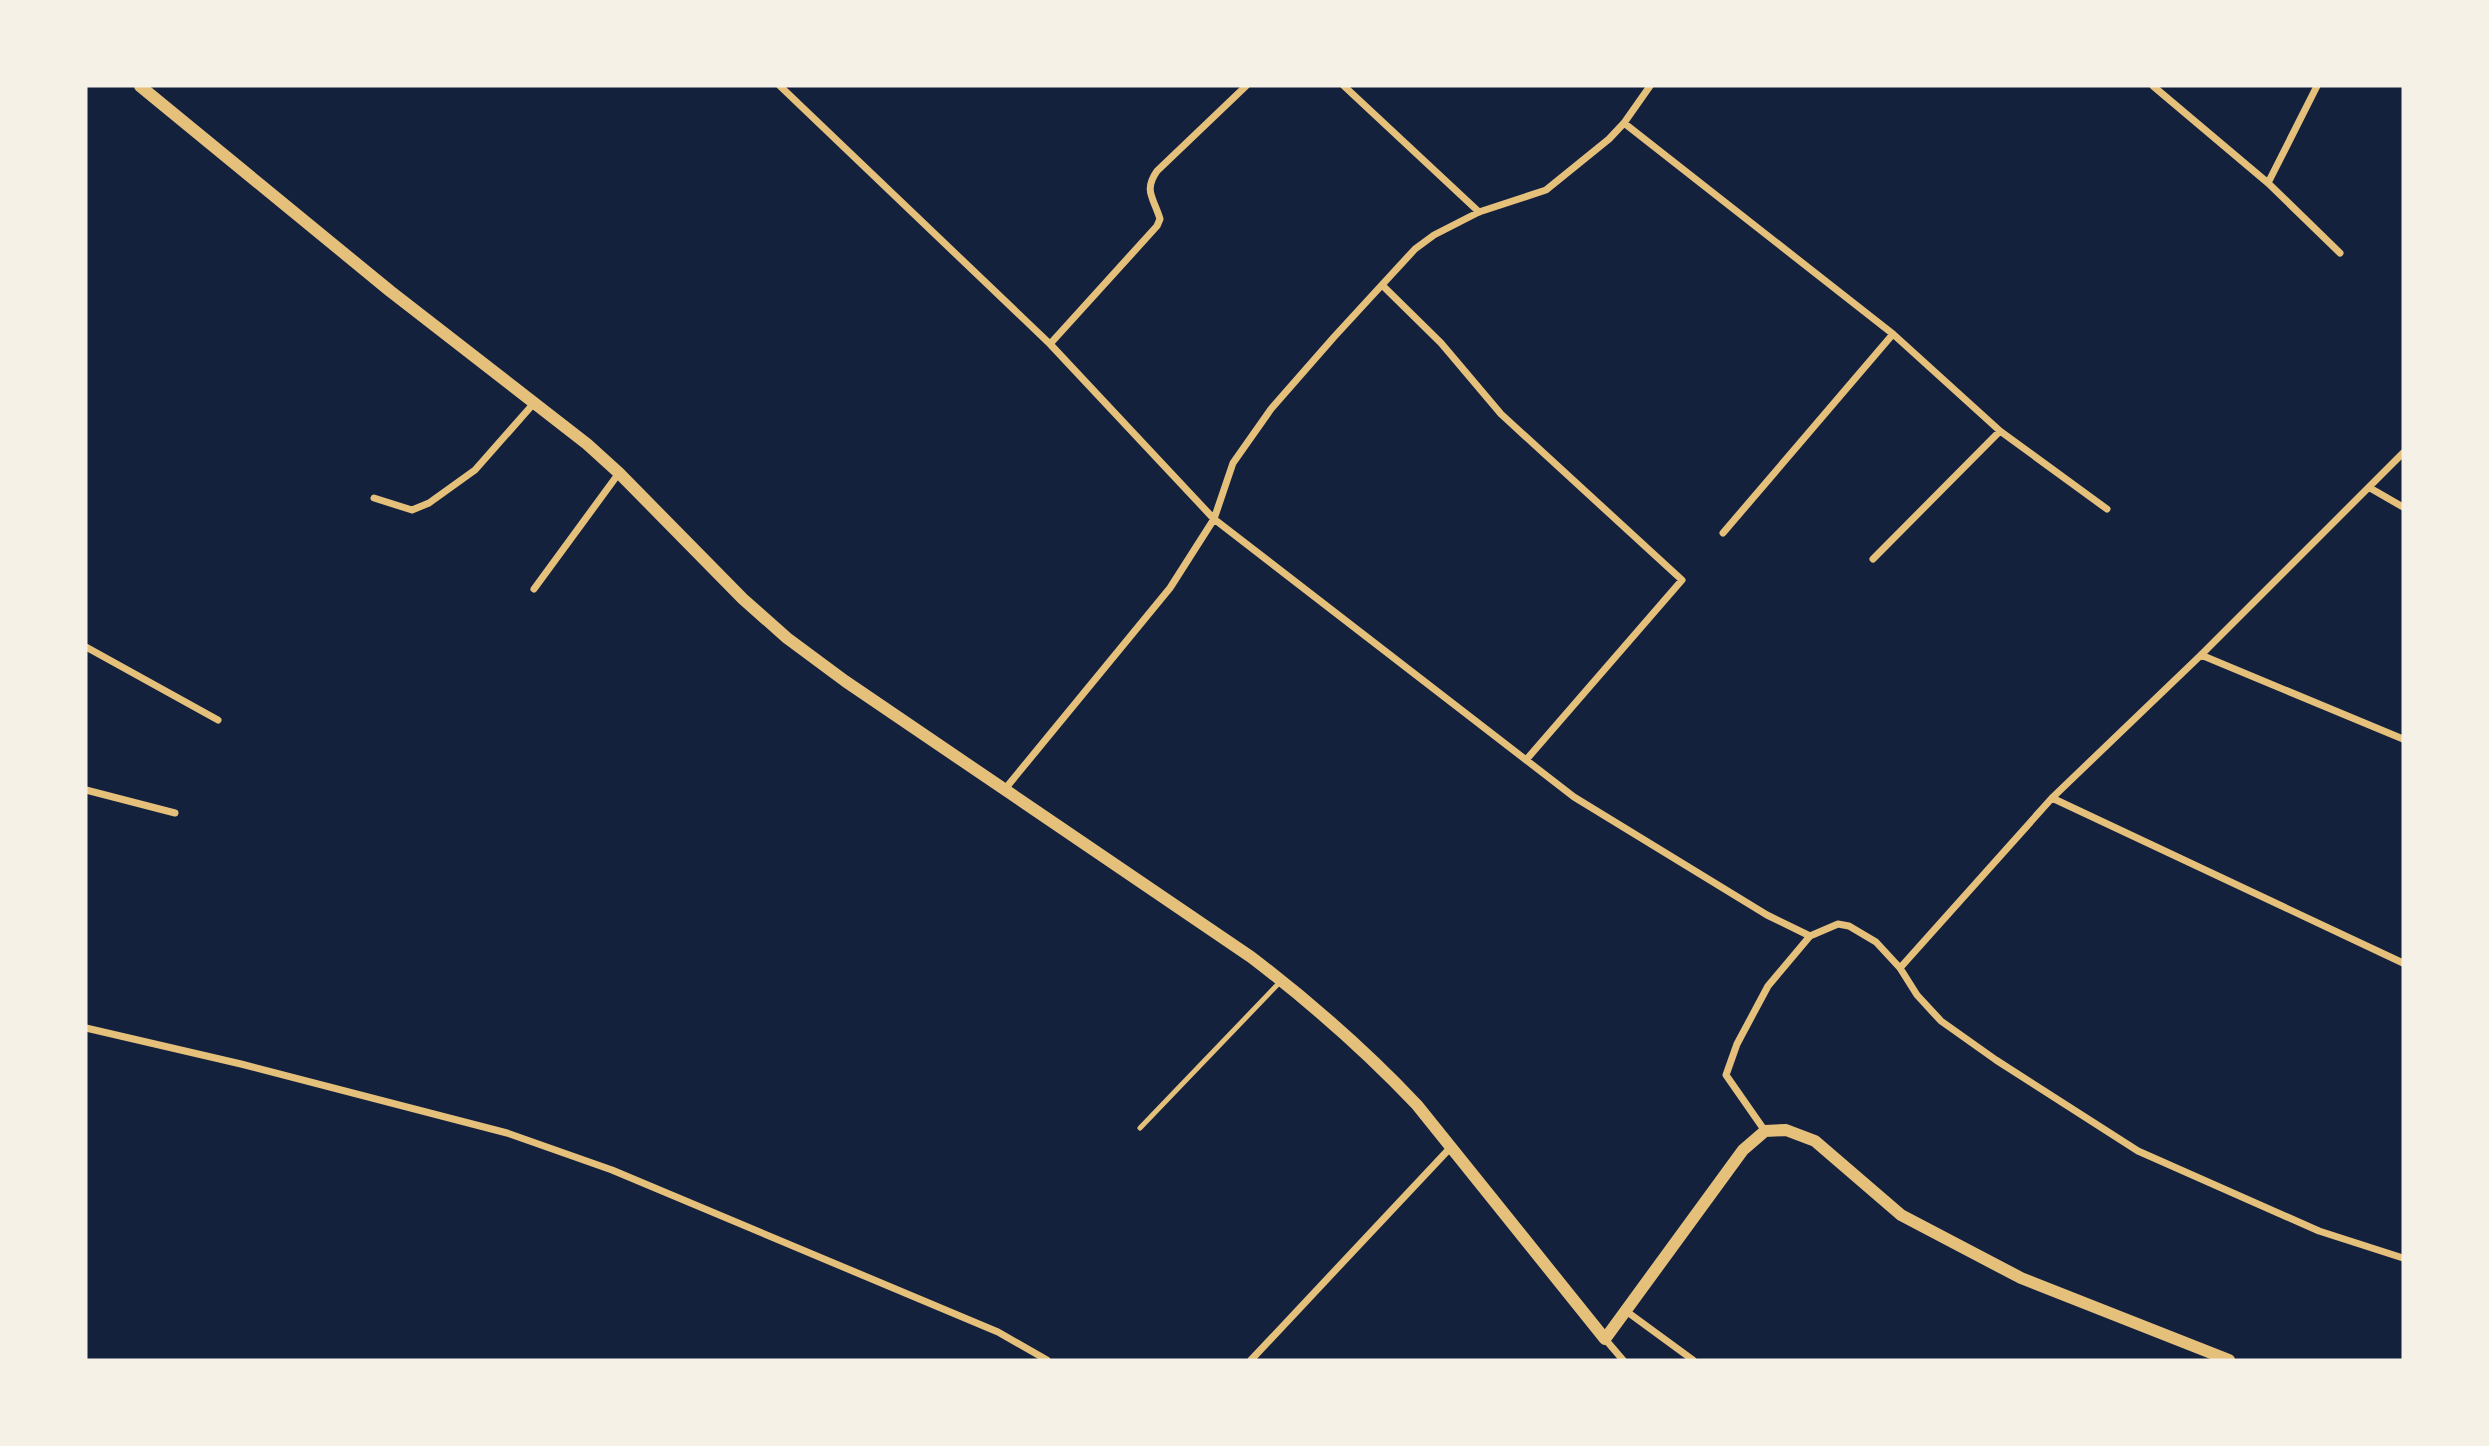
<svg xmlns="http://www.w3.org/2000/svg" width="2489" height="1446" viewBox="0 0 2489 1446" font-family="'Golos Text',sans-serif">
<style>
.lines{fill:none;stroke-linecap:round;stroke-linejoin:round}
.service{stroke:#e5c07b;stroke-width:5}
.minor{stroke:#e5c07b;stroke-width:7}
.tertiary{stroke:#e5c07b;stroke-width:12}
</style>
<rect width="100%" height="100%" fill="#14213d"/>
<g class="lines">
<path class="service" d="M1140 1128 1281 981"/>
<path class="minor" d="M780 86 1050 344 1214 519 1574 797 1767 915 1810 936
M1344 86 1479 212
M2153 86 2268 183 2340 253
M1624 123 1893 334 2000 431 2107 509
M2268 183 2317 86
M1382 285 1441 343 1501 414 1682 580 1526 760
M1050 344 1157 226 1160 219C1154 198 1143 191 1157 171L1246 86
M2370 488 2403 507
M374 498 412 510 429 503 475 470 535 402
M1723 533 1893 334
M1873 559 2000 431
M534 589 619 473
M86 647 218 720
M2201 655 2403 739
M1005 789 1170 588 1214 519 1233 463 1271 409 1334 337 1415 249 1434 235 1479 212 1546 190 1609 139 1624 123 1650 86
M86 790 175 813
M2052 798 2403 963
M1900 968 2052 798 2201 655 2403 453
M86 1028 241 1064 507 1133 612 1170 998 1332 1047 1360
M1765 1131 1726 1075 1737 1044 1768 986 1810 936 1838 924 1849 926 1876 942 1900 968 1917 995 1941 1021 1996 1060 2138 1151 2319 1231 2403 1258
M1626 1311 1693 1360
M1605 1339 1623 1360
M1251 1360 1452 1146"/>
<path class="tertiary" d="M140 86 390 291 587 444 619 473 743 599 787 638 845 681 1251 957C1310 1002 1366 1051 1417 1105L1605 1339 1743 1150 1765 1131 1786 1130 1815 1141 1901 1215 2021 1278 2229 1360"/>
</g>
<rect width="2489" height="1446" fill="none" stroke="#f6f1e7" stroke-width="175"/>
</svg>
